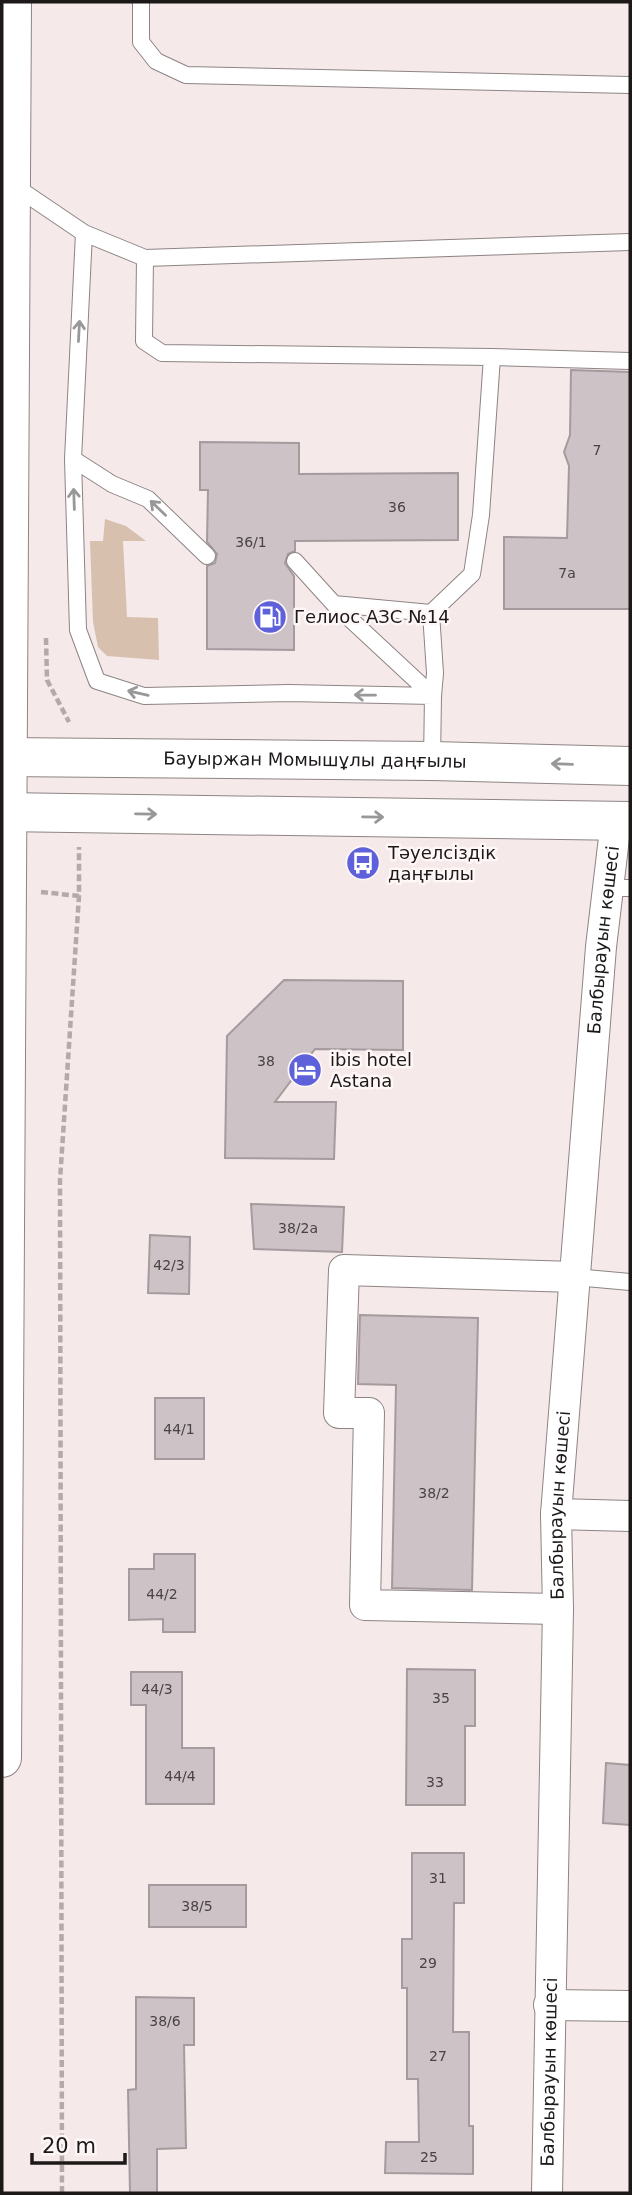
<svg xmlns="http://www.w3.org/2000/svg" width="632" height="2195" viewBox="0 0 632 2195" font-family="'DejaVu Sans',sans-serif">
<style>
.green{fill:#d8c0af}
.building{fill:#cdc2c6;stroke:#a59b9e;stroke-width:2}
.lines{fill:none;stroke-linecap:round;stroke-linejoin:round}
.lane-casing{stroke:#8e8484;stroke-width:18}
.street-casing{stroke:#8e8484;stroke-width:32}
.secondary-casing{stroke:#8e8484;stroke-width:40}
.path{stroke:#b4aaaa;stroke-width:4.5;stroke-dasharray:7 3.5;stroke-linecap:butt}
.lane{stroke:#fff;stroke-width:16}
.street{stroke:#fff;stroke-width:30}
.secondary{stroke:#fff;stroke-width:38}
.oneway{stroke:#999898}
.labels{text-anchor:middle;stroke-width:5;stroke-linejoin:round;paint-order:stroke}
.number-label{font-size:14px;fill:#494344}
.poi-label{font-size:18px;fill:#1d1919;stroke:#fff7f7;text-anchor:start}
.street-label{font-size:18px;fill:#1d1919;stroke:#fff7f7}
</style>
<rect width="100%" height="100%" fill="#f5e9e9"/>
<path class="green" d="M105 519 126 526 146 541H123L127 617 158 618 159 660 107 656 98 647 93 622 90 541H103Z"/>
<path class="building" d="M571 370 630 372V609H504V537L567 538 569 466 564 452 570 435Z
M200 442 299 443V474L458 473V540L295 541V551L288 554 285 563 294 576V650L207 649V566L215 563 217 554 207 542 208 490H200Z
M284 980 403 981V1050L315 1049 275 1102H336L334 1159 225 1158 227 1036Z
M251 1204 344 1207 342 1252 254 1249Z
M150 1235 190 1237 189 1294 148 1293Z
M360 1315 478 1318 472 1590 392 1588 396 1385 358 1384Z
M155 1398H204V1459H155Z
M154 1554H195V1632H163V1619L129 1620V1569H154Z
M407 1669 475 1670V1726H465V1805H406Z
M131 1672H182V1748H214V1804H146V1705H131Z
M606 1763 630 1765V1825L603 1823Z
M412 1853H464V1903H454L453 2032H469V2126H473V2174L385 2173 386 2142H419L418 2079H407V1988H402V1939H412Z
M149 1885H246V1927H149Z
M136 1997 194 1998V2045H184L186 2148 157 2149V2193H130L128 2090 136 2089Z"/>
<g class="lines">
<g class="lane-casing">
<path id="lane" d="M141 2V42L156 61 186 75 630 85
M13 185 84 233 73 459 112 484 148 499 207 556
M84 233 145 258 630 242
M145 258 144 341 162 353 492 357 481 515 472 574 431 613
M492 357 630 361
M73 459 78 630 97 681 144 696 289 693 433 696 435 673 431 613 334 604
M295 561 334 604 433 696 432 761
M608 888H630
M575 1277 630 1282"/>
</g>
<g class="street-casing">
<g id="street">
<path d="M556 1514 630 1516"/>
<path d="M558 1609 365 1605 369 1413H339L344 1270 575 1277"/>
<path d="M549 2005 630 2006"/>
<path id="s1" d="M547 2193 558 1609 556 1514 601 947 616 821"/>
</g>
</g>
<g class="secondary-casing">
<g id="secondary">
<path id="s2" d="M2 757 432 761 630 766"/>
<path d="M2 812 630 821"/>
<path d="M2 1758 12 2"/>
</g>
</g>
<path class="path" d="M46 638 47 680 69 722
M41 892 79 896
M62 2193 60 1180 79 896V847"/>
<use href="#lane" class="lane"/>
<use href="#street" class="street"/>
<use href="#secondary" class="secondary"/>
</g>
<defs><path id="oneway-shaft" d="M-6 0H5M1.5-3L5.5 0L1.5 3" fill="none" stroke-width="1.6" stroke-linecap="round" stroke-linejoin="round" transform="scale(1.75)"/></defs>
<g class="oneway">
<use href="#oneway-shaft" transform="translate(79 331) rotate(-87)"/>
<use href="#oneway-shaft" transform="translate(74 499) rotate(-92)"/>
<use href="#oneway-shaft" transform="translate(158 508) rotate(-136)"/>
<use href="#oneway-shaft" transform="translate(138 693) rotate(-167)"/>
<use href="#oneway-shaft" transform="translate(365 695) rotate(-179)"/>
<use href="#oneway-shaft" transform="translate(562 764) rotate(-178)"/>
<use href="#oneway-shaft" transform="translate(146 814) rotate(1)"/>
<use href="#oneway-shaft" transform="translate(373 817) rotate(1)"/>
</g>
<defs>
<g id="fuel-disc" transform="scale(1.75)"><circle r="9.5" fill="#5e61d9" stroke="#fff7f7"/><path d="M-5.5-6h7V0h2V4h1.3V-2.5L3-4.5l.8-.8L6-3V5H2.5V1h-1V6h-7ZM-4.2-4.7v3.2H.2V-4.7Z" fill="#fff"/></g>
<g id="bus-disc" transform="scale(1.75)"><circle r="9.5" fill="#5e61d9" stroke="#fff7f7"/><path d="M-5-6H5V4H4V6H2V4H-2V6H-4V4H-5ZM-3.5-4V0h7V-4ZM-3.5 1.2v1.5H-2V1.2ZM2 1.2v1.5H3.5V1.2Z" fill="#fff"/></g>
<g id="hotel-disc" transform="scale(1.75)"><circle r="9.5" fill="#5e61d9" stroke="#fff7f7"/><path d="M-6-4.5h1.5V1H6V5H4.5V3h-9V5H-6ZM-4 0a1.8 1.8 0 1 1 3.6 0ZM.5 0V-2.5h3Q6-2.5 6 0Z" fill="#fff"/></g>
</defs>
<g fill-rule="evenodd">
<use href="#fuel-disc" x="270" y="617"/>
<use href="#bus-disc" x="363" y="863"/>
<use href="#hotel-disc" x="305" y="1070"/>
</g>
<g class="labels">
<g class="number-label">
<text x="597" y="455">7</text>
<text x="397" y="512">36</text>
<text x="251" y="547">36/1</text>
<text x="567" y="578">7а</text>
<text x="266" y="1066">38</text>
<text x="298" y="1233">38/2а</text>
<text x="169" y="1270">42/3</text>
<text x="179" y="1434">44/1</text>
<text x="434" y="1498">38/2</text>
<text x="162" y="1599">44/2</text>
<text x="157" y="1694">44/3</text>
<text x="441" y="1703">35</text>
<text x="180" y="1781">44/4</text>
<text x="435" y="1787">33</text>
<text x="438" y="1883">31</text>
<text x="197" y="1911">38/5</text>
<text x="428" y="1968">29</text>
<text x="165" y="2026">38/6</text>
<text x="438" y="2061">27</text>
<text x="429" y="2162">25</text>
</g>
<g class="poi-label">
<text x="294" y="623">Гелиос АЗС №14</text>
<text x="388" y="859">Тәуелсіздік<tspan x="388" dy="21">даңғылы</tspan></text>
<text x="330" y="1066">ibis hotel<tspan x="330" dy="21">Astana</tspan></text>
</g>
<g class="street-label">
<text dy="6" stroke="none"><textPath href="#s2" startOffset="313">Бауыржан Момышұлы даңғылы</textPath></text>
<text dy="6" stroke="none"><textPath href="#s1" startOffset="1255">Балбырауын көшесі</textPath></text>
<text dy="6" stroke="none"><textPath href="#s1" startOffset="688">Балбырауын көшесі</textPath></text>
<text dy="6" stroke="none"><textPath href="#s1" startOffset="121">Балбырауын көшесі</textPath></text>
</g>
</g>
<rect width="632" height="2195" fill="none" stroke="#1d1919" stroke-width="7"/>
<path d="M32 2153v10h93v-10" fill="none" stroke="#1d1919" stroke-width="3.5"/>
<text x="42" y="2153" font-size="21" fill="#1d1919" stroke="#fff7f7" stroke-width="5" paint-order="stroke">20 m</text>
</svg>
